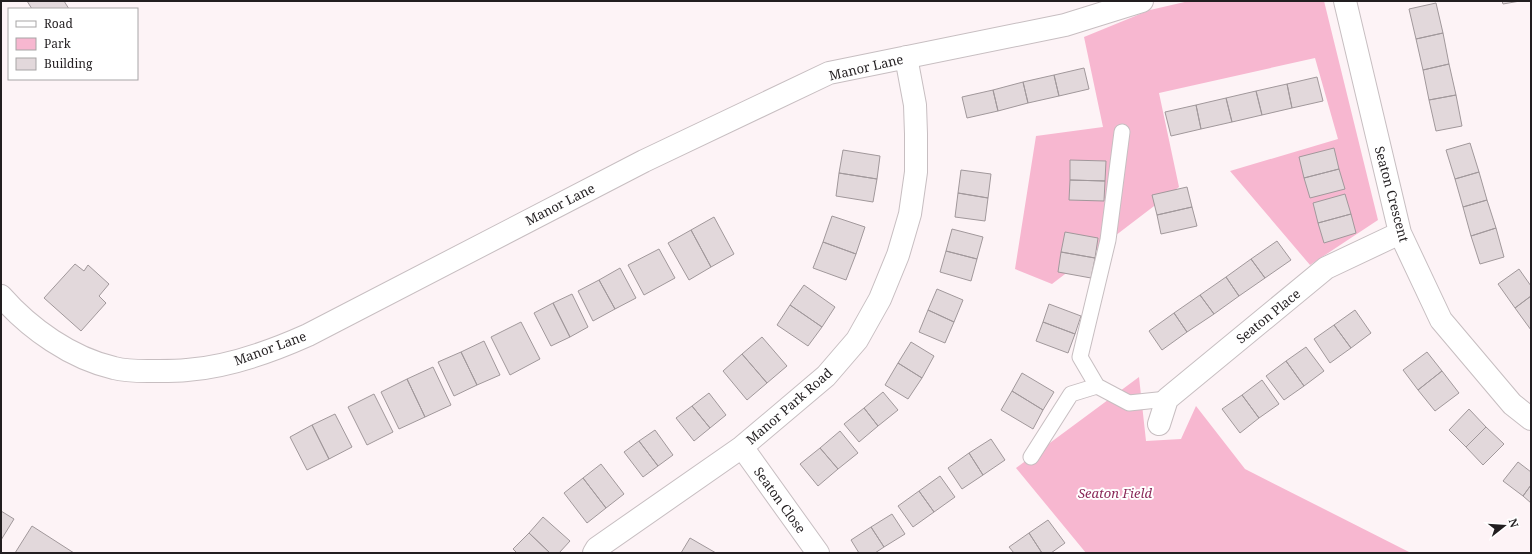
<svg xmlns="http://www.w3.org/2000/svg" width="1532" height="554" viewBox="0 0 1532 554" font-family="'Noto Serif',serif">
<style>
.green{fill:#f7b7d0}
.building{fill:#e2d8db;stroke:#a1989b}
.lines{fill:none;stroke-linecap:round;stroke-linejoin:round}
.lane-casing{stroke:#c7bec1;stroke-width:17}
.street-casing{stroke:#c7bec1;stroke-width:24}
.lane{stroke:#fff;stroke-width:15}
.street{stroke:#fff;stroke-width:22}
.labels{text-anchor:middle;stroke-width:4;stroke-linejoin:round;paint-order:stroke}
.street-label{font-size:13px;fill:#221e20;stroke:#fff}
.park-label{font-size:13px;font-style:italic;fill:#8b2a5a;stroke:#fff}
</style>
<rect width="100%" height="100%" fill="#fdf3f6"/>
<path class="green" d="M1189 1H1324L1378 220 1310 265 1230 171 1338 139 1315 58 1159 93 1179 187 1052 284 1015 269 1036 136 1103 127 1084 37 1150 10Z
M1139 377 1146 441 1181 439 1196 406 1245 469 1411 553H1086L1016 468Z"/>
<path class="building" d="M27 1H64L69 9H32Z
M1502 1H1520L1503 4Z
M1436 3 1443 33 1416 39 1409 9Z
M1443 33 1449 64 1423 70 1416 39Z
M1449 64 1456 95 1429 100 1423 70Z
M1084 68 1089 89 1059 96 1054 75Z
M1054 75 1059 96 1028 103 1023 82Z
M1317 77 1323 101 1292 108 1287 84Z
M1023 82 1028 103 998 111 993 90Z
M1287 84 1292 108 1262 115 1256 91Z
M993 90 998 111 967 118 962 97Z
M1256 91 1262 115 1232 122 1226 98Z
M1456 95 1462 126 1436 131 1429 100Z
M1226 98 1232 122 1201 129 1196 105Z
M1196 105 1201 129 1171 136 1165 112Z
M1470 143 1479 172 1455 179 1446 150Z
M1334 148 1339 169 1304 178 1299 157Z
M843 150 880 156 877 179 839 173Z
M1070 160 1106 161 1105 181 1070 180Z
M1339 169 1345 189 1310 198 1304 178Z
M961 170 991 174 988 198 958 193Z
M1479 172 1487 200 1463 207 1455 179Z
M839 173 877 179 873 202 836 196Z
M1070 180 1105 181 1104 201 1069 200Z
M1187 187 1192 207 1157 215 1152 195Z
M958 193 988 198 985 221 955 217Z
M1345 194 1351 214 1318 223 1313 203Z
M1487 200 1496 228 1471 236 1463 207Z
M1192 207 1197 226 1161 234 1157 215Z
M1351 214 1356 233 1324 243 1318 223Z
M832 216 865 227 856 254 823 242Z
M714 217 734 254 711 267 691 230Z
M1496 228 1504 257 1480 264 1471 236Z
M952 229 983 237 977 259 946 251Z
M691 230 711 267 689 280 668 243Z
M1065 232 1098 238 1095 258 1061 252Z
M1277 241 1291 260 1265 278 1251 259Z
M823 242 856 254 846 280 813 268Z
M659 249 675 278 644 295 628 265Z
M946 251 977 259 971 281 940 272Z
M1061 252 1095 258 1091 278 1058 272Z
M1251 259 1265 278 1239 296 1226 277Z
M75 264 84 271 88 265 109 284 99 296 106 303 81 331 44 298Z
M620 268 636 298 615 309 599 280Z
M1519 269 1531 286V296L1515 308 1498 284Z
M1226 277 1239 296 1214 314 1200 295Z
M599 280 615 309 593 321 578 291Z
M804 285 835 307 822 327 790 305Z
M937 289 963 300 954 322 928 310Z
M572 294 588 327 570 337 553 303Z
M1200 295 1214 314 1187 332 1174 313Z
M1531 296V330L1515 308Z
M553 303 570 337 551 346 534 313Z
M1049 304 1081 316 1075 334 1043 322Z
M790 305 822 327 808 346 777 325Z
M928 310 954 322 945 343 919 332Z
M1355 310 1371 333 1351 348 1334 325Z
M1174 313 1187 332 1162 350 1149 331Z
M521 322 540 359 510 375 491 337Z
M1043 322 1075 334 1068 353 1036 341Z
M1334 325 1351 348 1330 363 1314 339Z
M762 337 787 366 767 383 742 354Z
M484 341 500 375 477 385 461 352Z
M911 342 934 356 922 378 898 363Z
M1306 347 1324 371 1304 386 1286 361Z
M461 352 477 385 454 396 438 362Z
M1427 352 1442 371 1418 390 1403 370Z
M742 354 767 383 747 400 723 371Z
M1286 361 1304 386 1284 400 1266 376Z
M898 363 922 378 908 399 885 385Z
M433 367 451 405 425 417 407 379Z
M1442 371 1459 393 1435 411 1418 390Z
M1022 373 1054 392 1043 410 1012 391Z
M407 379 425 417 399 429 381 392Z
M1262 380 1279 404 1259 418 1242 395Z
M1012 391 1043 410 1033 429 1001 410Z
M883 392 898 410 878 426 864 408Z
M709 393 726 415 710 428 692 406Z
M374 394 393 432 367 445 348 407Z
M1242 395 1259 418 1240 433 1222 409Z
M692 406 710 428 694 441 676 418Z
M864 408 878 426 859 442 844 424Z
M1469 409 1486 427 1466 447 1449 430Z
M335 414 352 447 329 459 312 425Z
M312 425 329 459 307 470 290 437Z
M1486 427 1504 444 1483 465 1466 447Z
M655 430 673 455 658 466 639 441Z
M840 431 858 453 838 469 820 448Z
M991 439 1005 460 983 475 969 453Z
M639 441 658 466 643 477 624 452Z
M820 448 838 469 818 486 800 464Z
M969 453 983 475 962 489 948 468Z
M1518 462 1531 472V485L1523 496 1503 481Z
M601 464 624 494 606 508 583 478Z
M940 476 955 497 934 512 919 491Z
M583 478 606 508 587 523 564 493Z
M1531 485V503L1523 496Z
M919 491 934 512 913 527 898 506Z
M1 511 14 519 1 540Z
M892 514 905 534 884 547 871 527Z
M543 517 570 541 559 553H550L529 533Z
M1048 520 1065 543 1051 553H1042L1029 533Z
M32 526 74 553H15Z
M871 527 884 547 875 553H859L851 540Z
M529 533 550 553H517L513 549Z
M1029 533 1042 553H1014L1009 547Z
M690 538 716 553H681Z"/>
<g class="lines">
<g class="lane-casing">
<path id="lane" d="M1122 132 1108 240 1080 357 1097 386 1129 403 1167 399
M1031 457 1071 394 1097 386"/>
</g>
<g class="street-casing">
<path id="street" d="M1345 1 1400 233 1441 320 1512 404 1531 419
M1 296C30 329 71 358 114 368 129 372 144 371 159 371 168 371 178 371 187 370 229 367 270 352 308 335L644 161 829 73 1065 25 1142 1
M1159 424 1167 399 1326 268 1400 233
M742 447 818 553
M594 553 597 548 742 447 826 376 857 340 880 299 898 255 910 214 916 172V134L915 105 906 57"/>
</g>
<use href="#lane" class="lane"/>
<use href="#street" class="street"/>
</g>
<g class="labels">
<g class="street-label">
<text transform="translate(866 67) rotate(-13)" y="5">Manor Lane</text>
<text transform="translate(1392 194) rotate(75)" y="5">Seaton Crescent</text>
<text transform="translate(560 204) rotate(-27)" y="5">Manor Lane</text>
<text transform="translate(1268 316) rotate(-39)" y="5">Seaton Place</text>
<text transform="translate(270 348) rotate(-20)" y="5">Manor Lane</text>
<text transform="translate(789 406) rotate(-41)" y="5">Manor Park Road</text>
<text transform="translate(780 500) rotate(54)" y="5">Seaton Close</text>
</g>
<g class="park-label">
<text x="1115" y="498">Seaton Field</text>
</g>
</g>
<rect width="1532" height="554" fill="none" stroke="#221e20" stroke-width="4"/>
<rect x="8" y="8" width="130" height="72" fill="#ffffff" stroke="#a7a5a6"/>
<rect x="16" y="21" width="20" height="6" fill="#ffffff" stroke="#a7a5a6"/>
<text x="44" y="28" font-size="12" fill="#221e20">Road</text>
<rect x="16" y="38" width="20" height="12" fill="#f7b7d0" stroke="#a7a5a6"/>
<text x="44" y="48" font-size="12" fill="#221e20">Park</text>
<rect x="16" y="58" width="20" height="12" fill="#e2d8db" stroke="#a7a5a6"/>
<text x="44" y="68" font-size="12" fill="#221e20">Building</text>
<g transform="translate(1504 526) rotate(73)" stroke="#ffffff" stroke-width="3" paint-order="stroke">
<path d="M0-3L7 15L0 10L-7 15Z" fill="#221e20"/>
<text y="-6" font-size="11" font-weight="bold" text-anchor="middle" fill="#221e20">N</text>
</g>
</svg>
